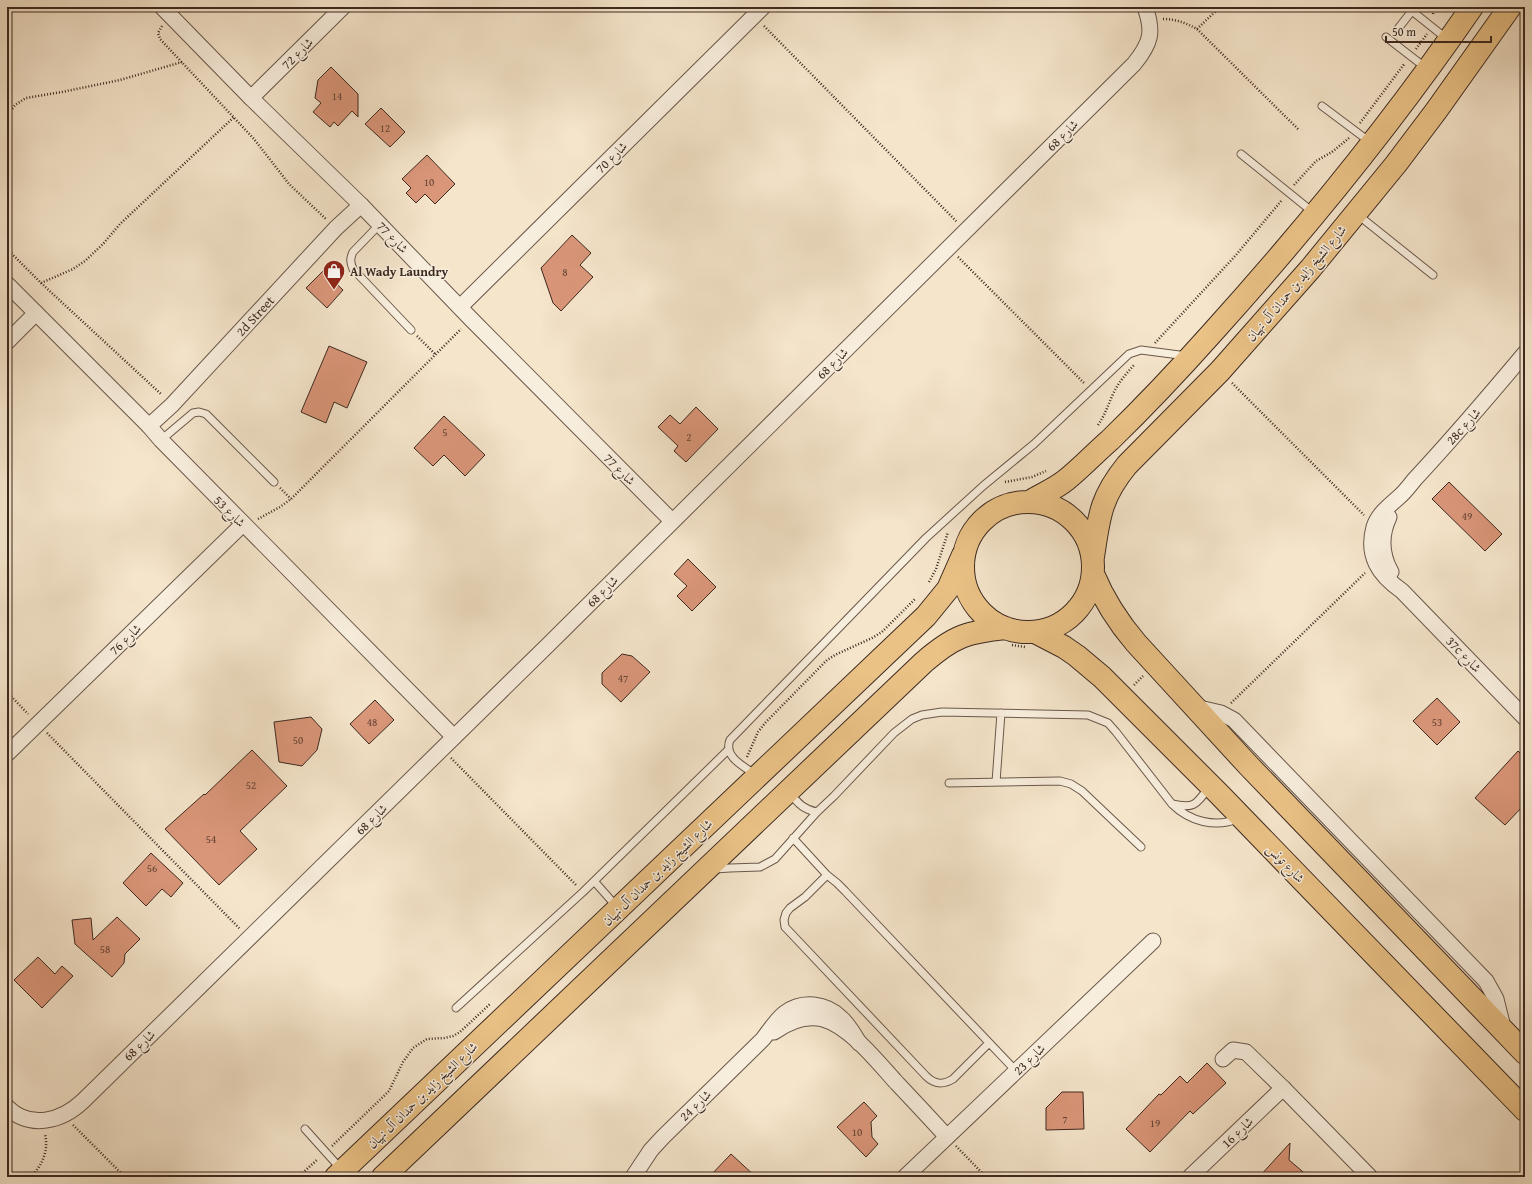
<svg xmlns="http://www.w3.org/2000/svg" width="1532" height="1184" viewBox="0 0 1532 1184" font-family="'Gentium Book Plus',Amiri,serif">
<style>
.building{fill:#da9679;stroke:#3c2920}
.lines{fill:none;stroke-linecap:round;stroke-linejoin:round}
.lane-casing{stroke:#6a584b;stroke-width:9}
.street-casing{stroke:#6a584b;stroke-width:17}
.primary-casing{stroke:#3c2920;stroke-width:24}
.path{stroke:#3c2920;stroke-width:2.5;stroke-dasharray:1 2;stroke-linecap:butt}
.lane{stroke:#f8eedd;stroke-width:7}
.street{stroke:#f8eedd;stroke-width:15}
.primary{stroke:#eac286;stroke-width:22}
.labels{text-anchor:middle;stroke-width:3;stroke-linejoin:round;paint-order:stroke}
.number-label{font-size:11px;fill:#644436}
.street-label{font-size:13px;fill:#3c2920;stroke:#f8eedd}
.poi-label{font-size:13px;font-weight:bold;fill:#3c2920;stroke:#f8eedd;text-anchor:start}
</style>
<rect width="100%" height="100%" fill="#f5e5cb"/>
<filter id="stains"><feTurbulence type="fractalNoise" baseFrequency=".005" numOctaves="4"/><feColorMatrix values="0 0 0 0 .2 0 0 0 0 .09 0 0 0 0 .02 0 0 0 .5 -.17"/></filter>
<radialGradient id="worn" r=".72"><stop offset=".6" stop-color="#630" stop-opacity="0"/><stop offset="1" stop-color="#630" stop-opacity=".3"/></radialGradient>
<path class="building" d="M331 67 358 94V117L352 111 338 126 334 122 330 127 313 112 321 103 315 98 318 80Z
M381 108 405 132 390 147 365 124Z
M427 155 455 184 435 204 425 194 416 203 406 193 411 188 402 179Z
M572 235 591 253 580 265 593 277 561 311 553 303 541 268Z
M323 271 343 290 327 308 306 288Z
M329 346 367 362 347 408 334 402 326 423 301 412Z
M696 407 718 429 686 462 674 451 678 446 658 427 670 415 680 424Z
M444 416 485 455 465 476 444 455 433 466 414 448Z
M1449 482 1502 534 1485 551 1432 499Z
M688 559 716 587 692 611 677 596 687 586 674 574Z
M622 654 632 656 650 672 621 702 602 684V673Z
M1437 698 1460 722 1437 745 1413 721Z
M375 700 394 720 369 744 350 724Z
M311 717 322 729 317 750 302 766 279 762 274 722Z
M252 750 287 786 240 831 257 849 219 885 165 829 204 794 205 795Z
M1518 751 1525 758V804L1505 825 1475 798Z
M151 853 183 883 171 897 162 889 146 906 123 883Z
M117 917 140 939 125 954 124 963 112 977 75 944 72 920 91 918 93 940Z
M38 957 55 974 62 966 73 976 42 1008 14 980Z
M1207 1063 1226 1083 1193 1114 1190 1111 1150 1152 1126 1129 1159 1094 1161 1095 1180 1076 1187 1083Z
M1062 1092H1083L1084 1129 1046 1130V1108Z
M864 1102 877 1116 871 1122 872 1137 878 1144 866 1157 837 1127Z
M1290 1143 1289 1160 1309 1177H1259Z
M731 1154 756 1177H709Z"/>
<g class="lines">
<g class="lane-casing">
<path id="lane" d="M1412 11 1447 39
M1397 30 1415 7
M1386 37 1426 68
M1322 106 1370 142
M1241 154 1314 213
M1358 215 1433 275
M380 224 353 252C350 258 350 262 353 269L411 330
M161 440 193 413 199 412 206 414 274 482
M756 775C745 767 723 757 730 740L926 538 983 486 1034 444 1129 354 1141 350 1187 356
M996 782 1001 713
M949 783 1060 781 1071 784 1082 791 1141 847
M791 793C797 804 805 810 817 812
M1172 804C1194 809 1196 805 1209 787
M793 838 827 875 837 883 845 891 1016 1071
M715 869 730 868 760 867 775 859 817 812 834 796 894 733 912 719 922 715 942 712 1088 715 1108 723 1116 732 1172 804C1189 821 1216 829 1239 818
M827 875 805 897 790 908 786 913 784 920 785 927 926 1076C935 1085 943 1085 953 1079L989 1043
M594 881 617 907
M456 1008 583 892 728 750
M305 1129 341 1169"/>
</g>
<g class="street-casing">
<g id="street">
<path d="M162 7 251 98 361 205 471 319 672 521"/>
<path d="M251 98 343 7"/>
<path d="M7 284 149 426 161 440 454 737"/>
<path d="M460 307 763 7"/>
<path d="M7 342 36 313"/>
<path d="M1525 353C1489 396 1453 438 1415 479 1410 485 1405 492 1399 497 1389 506 1378 514 1374 527 1366 556 1379 575 1402 591L1525 718"/>
<path id="s1" d="M149 426 172 405 336 228 361 205"/>
<path d="M1389 517C1380 536 1381 554 1391 572"/>
<path d="M1195 707 1221 713 1234 720 1486 981 1496 999 1504 1031"/>
<path d="M7 754 243 524"/>
<path d="M774 1032C788 1022 806 1015 823 1019 849 1026 877 1061 895 1081 912 1099 930 1118 947 1137"/>
<path d="M1223 1059 1233 1050 1246 1052 1283 1088 1370 1177"/>
<path d="M7 1107C30 1130 62 1121 83 1101L549 644 1134 64C1151 43 1154 32 1145 7"/>
<path d="M633 1177 651 1150 663 1137 763 1039C770 1030 776 1020 785 1013 802 1000 826 1003 841 1018 849 1025 854 1034 859 1043"/>
<path d="M905 1177 1153 941"/>
<path d="M1190 1177 1283 1088"/>
</g>
</g>
<g class="primary-casing">
<path id="primary" d="M1031 501C1042 494 1055 489 1066 480 1081 468 1095 453 1110 440 1145 406 1179 370 1212 333 1305 230 1393 122 1472 7
M963 567a65 65 0 1 1 130 0a65 65 0 1 1-130 0Z
M1093 557C1099 517 1100 498 1127 465L1220 371 1311 268 1396 164 1436 111 1510 7
M1093 574C1104 600 1118 622 1136 643L1248 765 1525 1053
M1035 632 1064 647 1077 656 1102 677 1220 795 1525 1110
M336 1177 926 616 948 589 963 555
M383 1177 924 662C954 636 967 632 1006 628"/>
</g>
<path class="path" d="M1433 14 1434 7
M1163 19C1176 19 1186 23 1197 29L1299 130
M162 26 158 33 160 39 254 139 289 184 327 220
M764 26 957 222
M1197 29 1220 7
M1416 49 1427 34
M7 116 15 105 26 98 62 92 120 80 182 62
M1360 123 1405 63
M1294 185 1316 161 1332 152 1349 138
M7 249 41 283 162 395
M958 257 1085 384
M41 283 73 269 85 261 103 244 120 224 234 117
M417 336 435 354
M1155 343 1236 255 1282 200
M1232 383 1364 515
M1098 425C1105 415 1108 405 1113 394 1118 383 1126 374 1134 365
M1005 482 1032 477 1046 471
M280 488 291 499
M258 519 280 507 291 499 461 329
M929 582 936 569 948 532
M1012 645 1025 647
M1134 685 1143 676
M7 692 28 714
M1231 703 1365 573
M47 733 240 929
M747 757 758 732 765 723 827 660 835 655 872 638 882 632 915 599
M451 758 577 886
M73 1125 125 1177
M332 1146 389 1091 403 1062 413 1048 427 1039 444 1038 453 1036 460 1032 490 1004
M956 1146 986 1177
M31 1177C42 1165 49 1151 45 1134
M298 1177 318 1159"/>
<use href="#lane" class="lane"/>
<use href="#street" class="street"/>
<use href="#primary" class="primary"/>
</g>
<defs>
<g id="shop-pin" transform="scale(1.15)"><path d="M0 17L-7.5 6A9.5 9.5 0 1 1 7.5 6Z" fill="#8f2418" stroke="#f8eedd"/><path d="M-5-2.5h2.3a2.7 3.5 0 0 1 5.4 0H5L5.5 6h-11ZM-1.5-2.5h3a1.5 2.3 0 0 0-3 0Z" fill="#fff"/></g>
</defs>
<g fill-rule="evenodd">
<use href="#shop-pin" x="334" y="271"/>
</g>
<g class="labels">
<g class="number-label">
<text x="337" y="100">14</text>
<text x="385" y="132">12</text>
<text x="429" y="186">10</text>
<text x="565" y="276">8</text>
<text x="445" y="436">5</text>
<text x="689" y="441">2</text>
<text x="1467" y="520">49</text>
<text x="623" y="682">47</text>
<text x="372" y="726">48</text>
<text x="1437" y="726">53</text>
<text x="298" y="744">50</text>
<text x="251" y="789">52</text>
<text x="211" y="843">54</text>
<text x="152" y="872">56</text>
<text x="105" y="953">58</text>
<text x="1065" y="1123">7</text>
<text x="1155" y="1127">19</text>
<text x="857" y="1136">10</text>
</g>
<g class="street-label">
<text transform="translate(297 53) rotate(-45)" y="5">شارع 72</text>
<text transform="translate(1062 135) rotate(-45)" y="5">شارع 68</text>
<text transform="translate(611 157) rotate(-45)" y="5">شارع 70</text>
<text transform="translate(393 237) rotate(46)" y="5">شارع 77</text>
<text transform="translate(1296 283) rotate(-50)" y="5">شارع الشيخ زايد بن حمدان آل نهيان</text>
<text dy="5" stroke="none"><textPath href="#s1" startOffset="153">2d Street</textPath></text>
<text transform="translate(832 363) rotate(-45)" y="5">شارع 68</text>
<text transform="translate(1463 426) rotate(-48)" y="5">28c شارع</text>
<text transform="translate(620 469) rotate(45)" y="5">شارع 77</text>
<text transform="translate(230 511) rotate(45)" y="5">شارع 53</text>
<text transform="translate(602 591) rotate(-45)" y="5">شارع 68</text>
<text transform="translate(125 639) rotate(-44)" y="5">شارع 76</text>
<text transform="translate(1464 654) rotate(46)" y="5">37c شارع</text>
<text transform="translate(371 819) rotate(-44)" y="5">شارع 68</text>
<text transform="translate(1286 863) rotate(46)" y="5">شارع تونس</text>
<text transform="translate(657 872) rotate(-44)" y="5">شارع الشيخ زايد بن حمدان آل نهيان</text>
<text transform="translate(139 1045) rotate(-44)" y="5">شارع 68</text>
<text transform="translate(1029 1059) rotate(-44)" y="5">شارع 23</text>
<text transform="translate(422 1095) rotate(-44)" y="5">شارع الشيخ زايد بن حمدان آل نهيان</text>
<text transform="translate(695 1105) rotate(-44)" y="5">شارع 24</text>
<text transform="translate(1237 1132) rotate(-44)" y="5">شارع 16</text>
</g>
<g class="poi-label">
<text x="350" y="276">Al Wady Laundry</text>
</g>
</g>
<rect width="1532" height="1184" fill="none" stroke="#f5e5cb" stroke-width="24"/>
<rect x="8" y="8" width="1516" height="1168" fill="none" stroke="#3c2920" stroke-width="2"/>
<rect x="12" y="12" width="1508" height="1160" fill="none" stroke="#3c2920"/>
<path d="M1386 36v6h105v-6" fill="none" stroke="#3c2920" stroke-width="2"/>
<text x="1392" y="36" font-size="12" fill="#3c2920" stroke="#f8eedd" stroke-width="3" paint-order="stroke">50 m</text>
<rect width="100%" height="100%" filter="url(#stains)"/>
<rect width="100%" height="100%" fill="url(#worn)"/>
</svg>
